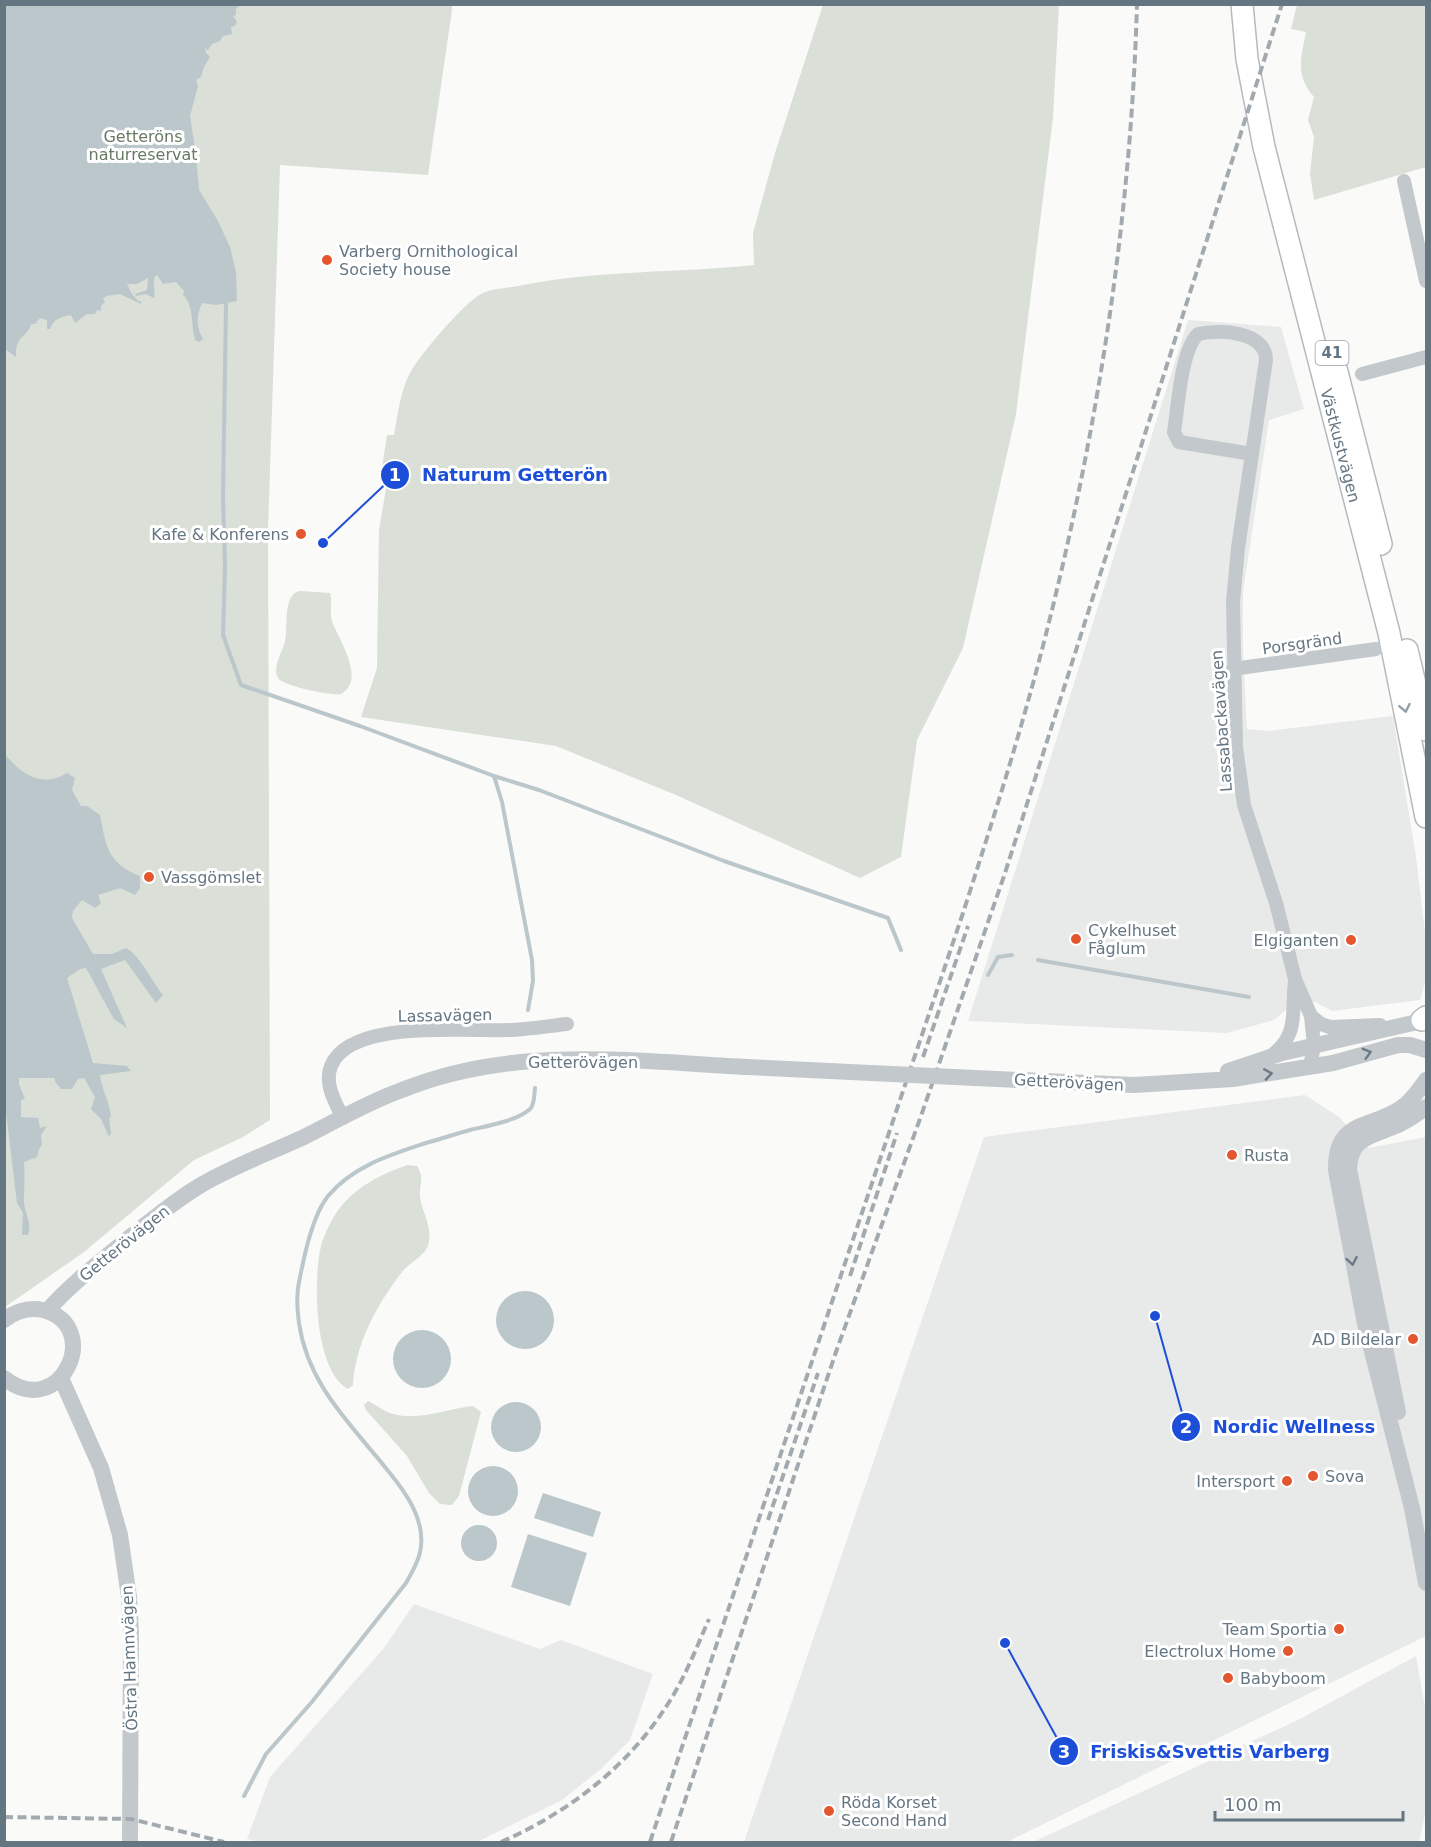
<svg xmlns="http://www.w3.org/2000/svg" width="1431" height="1847" viewBox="0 0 1431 1847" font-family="'DejaVu Sans',sans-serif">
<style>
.built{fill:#e8e9e9}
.green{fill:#dadfd7}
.water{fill:#bbc7cb}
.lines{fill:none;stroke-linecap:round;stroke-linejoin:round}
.stream{stroke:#bbc7cb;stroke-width:4}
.primary-casing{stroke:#b5babe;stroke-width:24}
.minor{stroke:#c3c8cc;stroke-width:14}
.tertiary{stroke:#c3c8cc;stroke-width:16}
.primary{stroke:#fff;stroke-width:21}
.rail{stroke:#a2aab0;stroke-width:4;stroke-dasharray:9 4.5;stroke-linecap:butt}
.tertiary-bridge{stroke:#c3c8cc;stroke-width:16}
.oneway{stroke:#939fa8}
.oneway2{stroke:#6a7a87}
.poi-dot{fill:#e4572e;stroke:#fff;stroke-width:2}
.labels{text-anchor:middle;stroke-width:6;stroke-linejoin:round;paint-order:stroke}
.shield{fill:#fff;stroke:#939fa8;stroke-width:1.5}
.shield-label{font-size:15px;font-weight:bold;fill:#657683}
.park-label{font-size:16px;fill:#687a64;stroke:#fff}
.poi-label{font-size:16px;fill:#657683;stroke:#fff;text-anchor:start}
.street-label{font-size:16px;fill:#657683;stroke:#fff}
.leader{fill:none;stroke:#1d4ed8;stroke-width:2}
.callout-dot{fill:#1d4ed8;stroke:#fff;stroke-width:2}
.mark-label{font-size:18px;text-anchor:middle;font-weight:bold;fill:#fff}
.callout-label{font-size:18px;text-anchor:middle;font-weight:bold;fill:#1d4ed8;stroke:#fff;stroke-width:6;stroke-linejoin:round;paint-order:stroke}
</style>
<rect width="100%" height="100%" fill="#fafaf8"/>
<path class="built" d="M1188 320 1281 327 1304 409 1269 420 1243 592V646L1247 729 1268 731 1393 716 1416 857 1426 941V979L1420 1000 1332 1011 1315 1002 1292 1005 1274 1020 1227 1033 968 1021Z
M1305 1095 1339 1117 1368 1148 1426 1137V1636L1007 1842H744L984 1137Z
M414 1604 540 1649 561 1640 653 1674 630 1740 602 1768 562 1800 477 1842H262L247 1839 270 1777 384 1648Z
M1416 1656 1426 1713V1810L1419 1842H1033L1298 1720Z"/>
<path class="green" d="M5 5H452V10L428 175 280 165 268 531 270 1120 243 1137 194 1160 84 1252 5 1307Z
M823 5H1059L1053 118 1016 414 963 648 917 740 901 857 860 878 676 795 556 746 361 717 377 668 379 530 388 477 381 475 387 435H394C398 414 400 392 410 373 419 356 466 300 483 293 495 288 511 288 523 285 599 270 678 273 754 265L753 233 775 153Z
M1297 5H1426V167L1314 200 1310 174 1314 137 1308 120 1314 97C1295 75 1301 58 1306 32L1291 29Z
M300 591 330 593C333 601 329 611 332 621 338 639 367 679 341 694 331 696 283 686 278 678 272 668 282 652 285 642 288 627 284 608 292 596 295 592 296 592 300 591Z
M407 1165 417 1166C425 1179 419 1183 420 1197 422 1212 432 1226 429 1242 427 1255 410 1262 402 1272 377 1304 355 1345 353 1385L348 1389C314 1371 313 1279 321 1246 324 1235 332 1218 339 1209 357 1186 380 1175 407 1165Z
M368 1401C377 1405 384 1412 393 1414 420 1421 446 1409 473 1406L481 1412 459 1496 452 1505 440 1504 429 1493 407 1456 366 1410 364 1405Z"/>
<path class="water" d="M5 4 239 5V7L236 8V15L233 16 237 22 235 26 231 27 232 34 223 36 220 41 212 44 208 50 205 48 206 53 210 57 204 67 201 77 196 80 198 86 190 116 196 155 199 190 218 221 230 247 236 272 237 301 216 305 202 303C196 316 196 327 203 339L199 342 195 340C191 326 194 304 183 295L184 291 176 282 163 284 157 275 155 276C152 284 156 290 154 298L146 294 136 296 135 294 147 290 148 278 137 284H127L132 294 138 301H141V304L120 294 106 296 103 299 105 302 101 306V311L97 310 95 314H87L75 323 71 315C61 317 54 318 50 329H47V320L40 318 35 324H31C28 338 15 334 16 357L5 349Z
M4 753C21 774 42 789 67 773L75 778 72 790 81 806H87L100 815C106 846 107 863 140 876V888L135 895 120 888 98 895 101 903 95 908 82 900 73 911 72 918 93 954H112L126 948C139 954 153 983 163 995L156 1003 125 960 101 969 127 1028 114 1019 86 968 80 969 67 978 93 1063 127 1066 131 1071 100 1075C101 1089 110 1102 111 1117L109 1119 111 1133 109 1137 101 1119 91 1109 95 1097 84 1078 78 1079 72 1089H61L56 1083 54 1078H19V1084L25 1099 21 1100V1117L38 1118 40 1128 47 1126 41 1135 42 1145 39 1149 37 1157 24 1162C25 1176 24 1188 24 1202 25 1215 32 1222 28 1235H22L23 1213 17 1203 4 1096Z
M496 1320a29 29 0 1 1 58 0a29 29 0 1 1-58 0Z
M393 1359a29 29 0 1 1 58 0a29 29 0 1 1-58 0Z
M491 1427a25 25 0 1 1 50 0a25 25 0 1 1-50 0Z
M468 1491a25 25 0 1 1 50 0a25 25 0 1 1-50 0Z
M543 1493 601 1512 593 1537 534 1518Z
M461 1543a18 18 0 1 1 36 0a18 18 0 1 1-36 0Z
M528 1534 587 1553 570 1606 511 1587Z"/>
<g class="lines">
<path class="stream" d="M226 304 223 496 225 566 223 635 241 685 360 726 494 776 502 802 532 960 533 981 528 1010
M494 776 539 790 724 861 888 918 901 950
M1038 960 1249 997
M988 975 998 957 1012 955
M244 1796 266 1754 311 1703 406 1583C412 1572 420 1559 421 1546 424 1518 406 1493 389 1472 352 1425 308 1386 299 1323 297 1309 296 1296 299 1282 304 1257 312 1216 328 1196 353 1166 390 1155 426 1143 441 1139 455 1134 470 1130 487 1126 517 1121 530 1109 535 1104 534 1095 535 1088"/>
<g class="primary-casing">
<g id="primary">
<path id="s1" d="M1242 4 1247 59 1264 147 1389 633 1426 817"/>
<path d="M1336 368 1381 544"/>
<path d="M1407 650 1426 730"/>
<path d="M1422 1020 1426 1017"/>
</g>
</g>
<path class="minor" d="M1404 181 1426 281
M1362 374 1426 357
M1252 454 1179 442 1174 432C1178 407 1181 350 1198 334 1219 329 1266 331 1266 360L1238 548 1233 602 1236 747 1244 805 1276 903 1295 979 1311 1016 1321 1024 1330 1027 1380 1025
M1233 669 1376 649
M1271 1056C1300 1034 1291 1013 1295 982
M1310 1067 1314 1045 1311 1016
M343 1118C335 1102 324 1084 331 1066 350 1018 469 1032 512 1030 530 1029 549 1026 567 1024"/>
<path class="tertiary" d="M1228 1071 1282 1053 1426 1020
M975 1078 1134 1085 1233 1079 1333 1063 1398 1045H1410L1426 1050
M1426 1080C1419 1090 1412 1101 1401 1108 1370 1129 1335 1119 1336 1170L1365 1324 1412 1508 1426 1583
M47 1311C70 1285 97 1264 124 1242 149 1222 174 1201 201 1185 234 1166 269 1153 304 1137 336 1121 368 1102 402 1090 439 1075 480 1066 521 1062 596 1055 672 1063 747 1067
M4 1320C16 1311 28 1307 43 1310 105 1326 60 1423 4 1378
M61 1378 101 1468 120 1535 129 1597 131 1633 130 1842
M1398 1412 1349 1169C1350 1136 1374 1136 1398 1125 1408 1120 1418 1114 1426 1107"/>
<use href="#primary" class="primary"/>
<path class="rail" d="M923 1057 968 926
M850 1276 897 1133
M768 1520 818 1373
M4 1817 131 1819 224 1842
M501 1842C572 1811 634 1762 674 1694 688 1670 698 1644 709 1619
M650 1842 962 916C992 823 1022 729 1046 634 1098 429 1131 216 1137 4
M671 1842 837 1349 921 1116 1005 873 1282 4"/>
<path class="tertiary-bridge" d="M747 1067 975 1078"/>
</g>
<defs><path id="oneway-chevron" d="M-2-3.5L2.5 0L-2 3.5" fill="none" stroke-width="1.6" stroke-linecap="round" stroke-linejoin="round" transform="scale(1.5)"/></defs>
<use class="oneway" href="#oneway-chevron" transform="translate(1405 708) rotate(79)"/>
<g class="oneway2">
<use href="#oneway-chevron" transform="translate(1367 1053) rotate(-16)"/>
<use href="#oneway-chevron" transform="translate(1268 1074) rotate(-9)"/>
<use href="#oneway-chevron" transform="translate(1352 1261) rotate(80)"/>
</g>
<g class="poi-dot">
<circle cx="327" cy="260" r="6"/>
<circle cx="301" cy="534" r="6"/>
<circle cx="149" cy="877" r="6"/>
<circle cx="1076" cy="939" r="6"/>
<circle cx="1351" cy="940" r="6"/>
<circle cx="1232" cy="1155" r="6"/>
<circle cx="1413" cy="1339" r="6"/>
<circle cx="1313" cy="1476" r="6"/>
<circle cx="1287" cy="1481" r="6"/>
<circle cx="1339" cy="1629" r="6"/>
<circle cx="1288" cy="1651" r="6"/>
<circle cx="1228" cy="1678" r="6"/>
<circle cx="829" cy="1811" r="6"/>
</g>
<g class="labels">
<rect class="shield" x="1315.5" y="341" width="33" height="24" rx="4.5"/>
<g class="shield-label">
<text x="1332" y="358">41</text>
</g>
<g class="park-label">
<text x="143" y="142">Getteröns<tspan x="143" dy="18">naturreservat</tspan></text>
</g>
<g class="poi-label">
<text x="339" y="257">Varberg Ornithological<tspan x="339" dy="18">Society house</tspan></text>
<text x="289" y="540" text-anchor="end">Kafe &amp; Konferens</text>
<text x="161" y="883">Vassgömslet</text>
<text x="1088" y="936">Cykelhuset<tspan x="1088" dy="18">Fåglum</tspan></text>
<text x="1339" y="946" text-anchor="end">Elgiganten</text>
<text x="1244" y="1161">Rusta</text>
<text x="1401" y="1345" text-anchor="end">AD Bildelar</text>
<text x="1325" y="1482">Sova</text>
<text x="1275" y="1487" text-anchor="end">Intersport</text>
<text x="1327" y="1635" text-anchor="end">Team Sportia</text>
<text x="1276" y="1657" text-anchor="end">Electrolux Home</text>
<text x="1240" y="1684">Babyboom</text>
<text x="841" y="1808">Röda Korset<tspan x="841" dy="18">Second Hand</tspan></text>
</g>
<g class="street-label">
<text dy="6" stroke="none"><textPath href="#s1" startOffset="453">Västkustvägen</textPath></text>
<text transform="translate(1302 643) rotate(-8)" y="6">Porsgränd</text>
<text transform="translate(1221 721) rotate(-94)" y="6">Lassabackavägen</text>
<text transform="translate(445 1015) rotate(-1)" y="6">Lassavägen</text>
<text x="583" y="1068">Getterövägen</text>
<text transform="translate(1069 1082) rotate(3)" y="6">Getterövägen</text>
<text transform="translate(124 1243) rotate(-39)" y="6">Getterövägen</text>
<text transform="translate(129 1658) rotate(-92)" y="6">Östra Hamnvägen</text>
</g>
</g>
<path class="leader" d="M323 543L395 475M1155 1316L1186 1427M1005 1643L1064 1751"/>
<g class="callout-dot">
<circle cx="323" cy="543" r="6"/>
<circle cx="1155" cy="1316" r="6"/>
<circle cx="1005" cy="1643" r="6"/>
<circle cx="395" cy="475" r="15"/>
<circle cx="1186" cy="1427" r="15"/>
<circle cx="1064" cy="1751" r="15"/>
</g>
<g class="mark-label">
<text x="395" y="481">1</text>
<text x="1186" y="1433">2</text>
<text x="1064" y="1758">3</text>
</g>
<g class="callout-label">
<text x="515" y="481">Naturum Getterön</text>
<text x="1294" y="1433">Nordic Wellness</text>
<text x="1210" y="1758">Friskis&amp;Svettis Varberg</text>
</g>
<rect width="1431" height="1847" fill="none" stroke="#657683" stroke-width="12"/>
<path d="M1215 1811v9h188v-9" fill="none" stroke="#657683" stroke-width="3"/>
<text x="1224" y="1811" font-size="18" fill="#657683" stroke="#ffffff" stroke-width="4.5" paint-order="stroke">100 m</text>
</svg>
